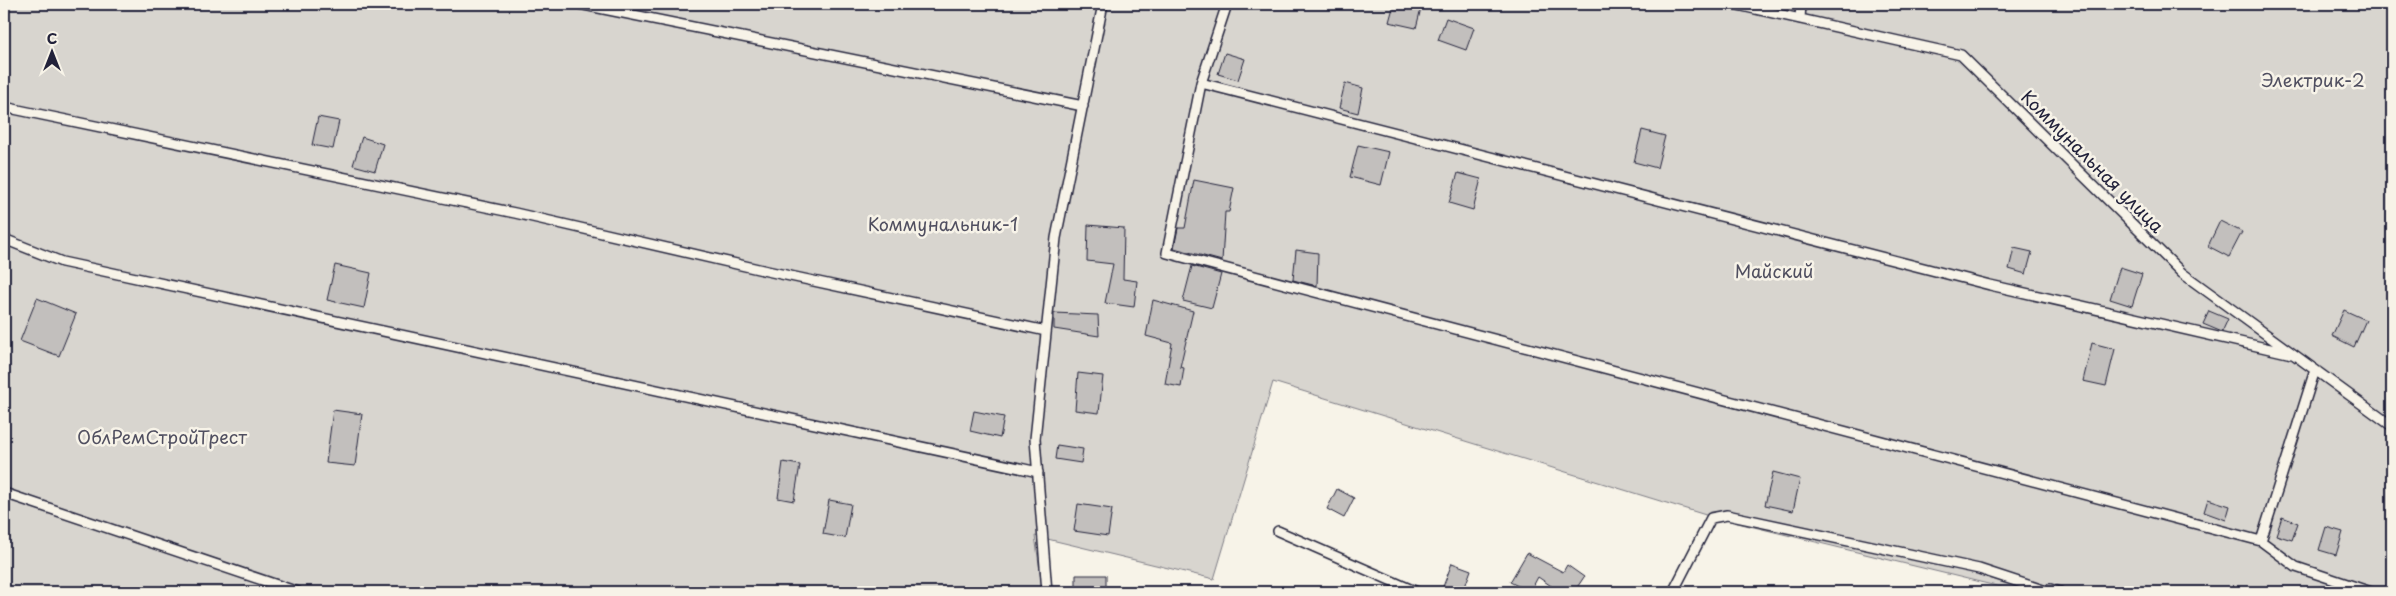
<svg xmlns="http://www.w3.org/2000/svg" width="2396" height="596" viewBox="0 0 2396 596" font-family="'Playpen Sans',sans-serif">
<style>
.green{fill:#d8d5cf;stroke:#7d7c85}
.building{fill:#c2bfbd;stroke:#22223b}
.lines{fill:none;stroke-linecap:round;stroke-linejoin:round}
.lane-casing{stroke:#22223b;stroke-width:12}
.lane{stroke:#f7f3e8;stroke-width:9}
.labels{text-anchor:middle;stroke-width:5;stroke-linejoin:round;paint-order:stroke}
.park-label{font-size:18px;fill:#504f60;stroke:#f7f3e8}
.street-label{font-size:18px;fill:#22223b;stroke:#f7f3e8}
</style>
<rect width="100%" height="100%" fill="#f7f3e8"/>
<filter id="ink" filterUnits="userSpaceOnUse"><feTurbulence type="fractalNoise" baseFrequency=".02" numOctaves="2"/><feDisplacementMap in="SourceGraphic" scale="10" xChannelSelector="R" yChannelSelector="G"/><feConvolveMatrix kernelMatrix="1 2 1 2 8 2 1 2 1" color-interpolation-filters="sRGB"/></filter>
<g filter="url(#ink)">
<path class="green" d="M4 4H2392V592H2021L1709 516 1273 382 1214 579 1035 536 1043 592H4Z"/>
<path class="building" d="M1394 4H1422L1416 28 1389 22Z
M1446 18 1474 28 1466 50 1438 40Z
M1225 53 1245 59 1238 80 1218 74Z
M1345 83 1363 88 1358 113 1339 108Z
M318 117 339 121 333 149 312 145Z
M1642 130 1665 136 1657 168 1634 162Z
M362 137 383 144 375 171 353 165Z
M1358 145 1389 152 1381 185 1350 177Z
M1458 173 1481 179 1473 210 1449 203Z
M1194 180 1234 188 1229 212H1225L1222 261 1174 248 1178 228H1185Z
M2220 221 2242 232 2229 257 2208 246Z
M1088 225 1124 228 1123 279 1137 281 1134 307 1105 303 1113 264 1087 261Z
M2014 248 2032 252 2026 274 2009 269Z
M1296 250 1318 253 1317 286 1293 280Z
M335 265 371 273 364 308 327 300Z
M1192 266 1221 274 1212 308 1183 301Z
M2120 267 2142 274 2132 306 2110 299Z
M37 298 76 314 59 356 20 341Z
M1153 300 1193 311 1180 367 1184 368 1181 387 1165 384 1172 343 1146 336Z
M2344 310 2366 320 2354 347 2332 336Z
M2209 311 2228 319 2222 332 2203 324Z
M1054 313 1098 315 1099 336 1054 329Z
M2092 343 2115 349 2106 386 2083 381Z
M1078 373 1103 376 1099 413 1075 410Z
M333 410 362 414 355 466 326 463Z
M974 411 1004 417 1000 438 970 431Z
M1057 445 1083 449 1081 463 1055 459Z
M783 462 800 465 794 501 778 498Z
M1773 472 1800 479 1793 511 1765 505Z
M1337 489 1354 498 1344 518 1327 509Z
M2208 499 2230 506 2226 520 2204 512Z
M829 500 851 504 845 538 823 534Z
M1078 504 1112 509 1108 536 1074 531Z
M2282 517 2298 523 2292 540 2276 535Z
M2326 527 2343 532 2336 555 2319 550Z
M1527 553 1563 572 1567 565 1584 577 1574 592H1560L1538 577 1530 592 1510 582Z
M1452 563 1471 570 1463 592H1441Z
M1076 575H1106V592H1076Z"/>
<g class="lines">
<g class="lane-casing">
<path id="lane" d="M579 4 1083 106
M1227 4 1201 83 1990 285 2292 354
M1733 4 1961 55 2182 273 2392 426
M1800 19 1801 4
M1201 83 1167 253 2261 541 2296 567 2371 592
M4 107 515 213 767 271 1046 331
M4 239 62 262 1038 472
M4 493 298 592
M1278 531 1417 592
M2261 541 2315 370
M1047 592 1035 439 1056 238 1103 4
M1673 592 1711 518 1727 515 1979 569 2043 590
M2042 592 2050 589 2060 592"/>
</g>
<use href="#lane" class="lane"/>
</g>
</g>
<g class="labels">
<g class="park-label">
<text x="2313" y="87">Электрик-2</text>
<text x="943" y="231">Коммунальник-1</text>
<text x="1774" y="278">Майский</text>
<text x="162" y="444">ОблРемСтройТрест</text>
</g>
<g class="street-label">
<text transform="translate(2092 162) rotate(45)" y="6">Коммунальная улица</text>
</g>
</g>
<rect width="2396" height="596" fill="none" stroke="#f7f3e8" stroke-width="20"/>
<rect x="10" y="10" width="2376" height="576" fill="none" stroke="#22223b" stroke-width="2" filter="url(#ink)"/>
<g transform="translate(52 52)" stroke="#f7f3e8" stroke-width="4" paint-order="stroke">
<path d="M0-4L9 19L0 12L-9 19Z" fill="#22223b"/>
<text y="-8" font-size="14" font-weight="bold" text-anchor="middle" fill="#22223b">С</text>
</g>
</svg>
